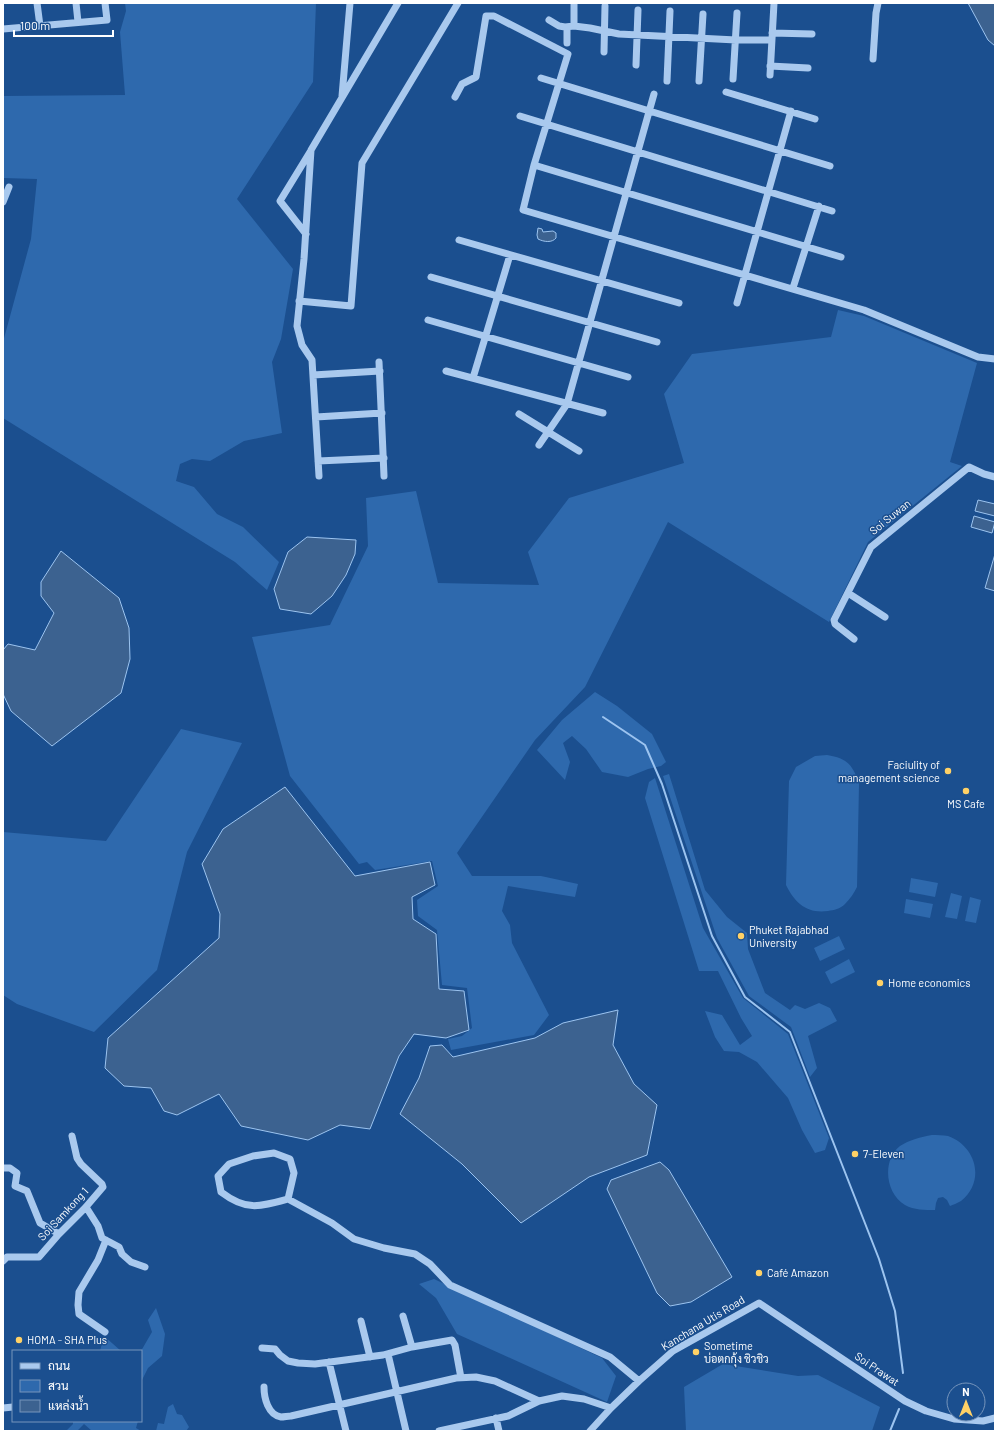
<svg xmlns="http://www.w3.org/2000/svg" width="998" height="1434" viewBox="0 0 998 1434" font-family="Barlow,Sarabun,sans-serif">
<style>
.green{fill:#2e69ad}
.water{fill:#3c6290;stroke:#9cc4f0}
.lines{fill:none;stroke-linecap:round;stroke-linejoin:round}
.stream{stroke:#9cc4f0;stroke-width:2}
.minor{stroke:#a9c9ee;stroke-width:7}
.poi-dot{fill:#ffd166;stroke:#1b4f8f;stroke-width:1.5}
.labels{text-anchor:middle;stroke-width:3;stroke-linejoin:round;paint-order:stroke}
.street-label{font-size:11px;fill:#fff;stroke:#1b4f8f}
.poi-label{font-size:11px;fill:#fff;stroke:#1b4f8f;text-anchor:start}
</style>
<rect width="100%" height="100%" fill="#1b4f8f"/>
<path class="green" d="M125 3H316L313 82 237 199 293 269 281 339 272 362 282 433 244 441 210 461 192 459 180 464 176 481 194 487 217 514 243 527 279 562 267 590 235 562 3 418V342L31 239 37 179 3 178V96L125 95 120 32 126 11Z
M838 310 864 316 977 363 950 462 962 466 868 542 829 622 668 522 585 687 535 740 457 853 472 876H541L578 884 575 897 508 886 502 911 510 925 512 943 549 1015 534 1035 451 1050 448 1039 462 1036 472 1028 467 988 442 985 437 930 418 916 417 900 438 886 432 861 375 870 367 862 359 864 290 776 252 637 330 625 368 546 366 498 416 491 438 583 539 585 528 552 569 498 684 463 664 394 692 354 831 337Z
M595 692 617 706 652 734 666 762 661 766 648 769 628 777 602 772 586 749 572 736 563 743 570 762 565 780 537 750 562 720Z
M181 729 242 743 187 852 157 970 94 1032 17 1004 3 995V832L106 841Z
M827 755C847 758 853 765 859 784L857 887C854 893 850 899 845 904 840 909 834 910 828 911 807 914 795 903 786 885L789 781 796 767 815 756Z
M669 774 705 890 727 917 747 933 748 949 765 993 790 1010 795 1005 805 1009 819 1003 830 1008 837 1021 808 1036 817 1068 810 1077 791 1027 749 996 717 938 663 776Z
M655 778 703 928 743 998 788 1034 829 1138 825 1150 815 1153 802 1130 788 1098 757 1062 739 1052 724 1051 715 1037 705 1011 722 1015 740 1045 752 1036 741 1018 718 971H699L645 798 649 782Z
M911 878 938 883 935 897 909 892Z
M951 893 962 896 957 919 945 917Z
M970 897 981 900 976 923 965 921Z
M906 899 933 904 930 918 904 913Z
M839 936 845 949 820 961 814 948Z
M849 959 855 972 831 984 825 972Z
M932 1135C937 1135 943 1135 948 1136 976 1146 986 1181 961 1201 957 1203 953 1205 950 1206L947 1200 943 1197 938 1198 936 1203 935 1210C925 1210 914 1210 905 1205 885 1193 882 1160 900 1146 909 1140 921 1137 932 1135Z
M434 1279 602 1358 616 1376 607 1402 457 1334 436 1298 419 1284Z
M156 1308 165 1334 162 1356 148 1368 141 1382V1351L152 1332 148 1320Z
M104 1336 121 1351H100Z
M723 1364 798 1376 818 1375 880 1407 872 1431H686L684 1387Z
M173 1404 177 1414 182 1415 189 1427 186 1431H156L158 1423 164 1424 168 1407Z
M73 1421H138L136 1428 141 1431H92L84 1424 77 1431H66L73 1424Z"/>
<path class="water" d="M968 3H995V46L988 40Z
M538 228 542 229 543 232 553 231 556 233V238C552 243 544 242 538 239L537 235Z
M978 500 995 504V516L975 511Z
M974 516 995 522 992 533 971 527Z
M307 537 356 540 355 554 346 575 332 596 311 614 280 609 274 589 288 552Z
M61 551 119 598 129 628 130 659 121 693 52 746 11 711 3 694V650L8 644 35 650 54 613 41 596V582Z
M995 554V591L985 588Z
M285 787 355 876 430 862 435 885 412 897 413 919 436 934 439 989 464 991 469 1030 446 1038 414 1034 399 1056 370 1129 340 1125 308 1140 241 1126 219 1094 177 1115 164 1111 151 1088 124 1086 105 1068 108 1038 219 938 220 914 202 864 223 829Z
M618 1010 613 1045 634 1084 657 1105 647 1155 589 1177 521 1223 462 1164 400 1114 419 1078 430 1046 442 1045 453 1057 535 1038 563 1023Z
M660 1162 669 1170 732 1277 691 1302 670 1306 657 1293 607 1189 611 1180Z"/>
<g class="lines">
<path class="stream" d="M603 717 645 745 662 784 712 936 745 997 790 1032 879 1259 895 1311 903 1373
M890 1431 899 1409"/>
<path class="minor" d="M37 3 40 26
M76 3 78 22
M549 20 559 26 565 27 574 26 590 28 619 34 736 40H772
M574 26V4
M3 29 107 20 105 3
M772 33 812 34
M567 43V27
M604 52 605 6
M873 59 876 13 878 3
M636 65 638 10
M770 66 808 68
M770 75 774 3
M541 78 830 166
M733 79 737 13
M667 81 670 11
M699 81 703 14
M726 92 815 119
M342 96 350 3
M455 97 462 84 476 77 486 16H494L568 54 534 165 523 210 864 310 978 357 995 359
M520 116 832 211
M534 165 841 257
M3 202 9 187
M306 234 280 201 310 152
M459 240 679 303
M431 277 657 342
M793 288 819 206
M299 301 351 306 362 163 458 3
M737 303 791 111
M428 320 628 377
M379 362 384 476
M446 371 603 413
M313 375 380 371
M473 378 510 255
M519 414 579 451
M316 417 382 413
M539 445 567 404 654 94
M318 461 384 458
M319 476 312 360 302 345 297 326 304 259 311 150 398 3
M848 593 885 617
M854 639 835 624 834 620 871 547 969 467 984 474 995 477
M3 1168H10L17 1173 15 1186 27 1191 40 1223 59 1234
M288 1199 294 1173 290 1159 274 1153 253 1156 229 1164 218 1176 221 1192C246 1211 259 1207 288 1199L332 1223 354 1239 384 1248 415 1254 430 1264 450 1285 610 1357 639 1381
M86 1207 98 1226 102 1238 119 1247 122 1254 131 1262 145 1267
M3 1261 7 1257H39L59 1234 85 1208 103 1187 102 1184 81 1164 77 1158 72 1136
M403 1316 412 1347
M361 1321 370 1357
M105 1332 79 1314 78 1305 79 1292 98 1260 106 1240
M262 1348 275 1349 280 1355 288 1361 298 1363 315 1364 383 1355 412 1347 452 1340 455 1345 461 1378
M388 1354 406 1431
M329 1362 346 1431
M264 1387C264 1398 268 1415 281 1417 284 1417 288 1416 291 1416L456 1378 476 1377 495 1381 539 1401
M3 1408 13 1407
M496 1418 499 1431
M439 1431 508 1416 539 1401 562 1396 584 1399 611 1408
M590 1431 611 1408 639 1381 673 1351 759 1303 905 1401 926 1411 954 1419 983 1421 995 1418"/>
</g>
<g class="poi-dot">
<circle cx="948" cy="771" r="4"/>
<circle cx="966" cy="791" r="4"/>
<circle cx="741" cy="936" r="4"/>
<circle cx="880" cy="983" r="4"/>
<circle cx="855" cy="1154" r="4"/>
<circle cx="759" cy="1273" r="4"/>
<circle cx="19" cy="1340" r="4"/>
<circle cx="696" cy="1352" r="4"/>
</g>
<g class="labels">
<g class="street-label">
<text transform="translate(890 517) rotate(-39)" y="4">Soi Suwan</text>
<text transform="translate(63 1214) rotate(-47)" y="4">Soi Samkong 1</text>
<text transform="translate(703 1323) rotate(-31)" y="4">Kanchana Utis Road</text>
<text transform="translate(877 1369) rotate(34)" y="4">Soi Prawat</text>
</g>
<g class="poi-label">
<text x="940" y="769" text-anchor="end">Faciulity of<tspan x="940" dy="13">management science</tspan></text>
<text x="966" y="808" text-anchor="middle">MS Cafe</text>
<text x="749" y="934">Phuket Rajabhad<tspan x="749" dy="13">University</tspan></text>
<text x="888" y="987">Home economics</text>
<text x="863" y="1158">7-Eleven</text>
<text x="767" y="1277">Café Amazon</text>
<text x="27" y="1344">HOMA - SHA Plus</text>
<text x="704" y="1350">Sometime<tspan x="704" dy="13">บ่อตกกุ้ง ชิวชิว</tspan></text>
</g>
</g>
<rect width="998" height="1434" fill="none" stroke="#ffffff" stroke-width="8"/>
<rect x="12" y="1350" width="130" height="72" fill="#1b4f8f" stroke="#7695bc"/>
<rect x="20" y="1363" width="20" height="6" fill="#a9c9ee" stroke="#7695bc"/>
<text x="48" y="1370" font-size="12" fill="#ffffff">ถนน</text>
<rect x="20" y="1380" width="20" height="12" fill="#2e69ad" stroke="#7695bc"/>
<text x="48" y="1390" font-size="12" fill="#ffffff">สวน</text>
<rect x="20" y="1400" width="20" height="12" fill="#3c6290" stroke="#7695bc"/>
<text x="48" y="1410" font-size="12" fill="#ffffff">แหล่งน้ำ</text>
<g transform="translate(966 1402)"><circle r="19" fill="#1b4f8f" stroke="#7695bc"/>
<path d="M0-3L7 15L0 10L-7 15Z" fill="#ffd166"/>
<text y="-6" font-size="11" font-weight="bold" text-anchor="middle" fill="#ffffff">N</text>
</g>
<path d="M14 30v6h99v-6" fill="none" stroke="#ffffff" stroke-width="2"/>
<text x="20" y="30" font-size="12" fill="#ffffff" stroke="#1b4f8f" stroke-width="3" paint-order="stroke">100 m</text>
</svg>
